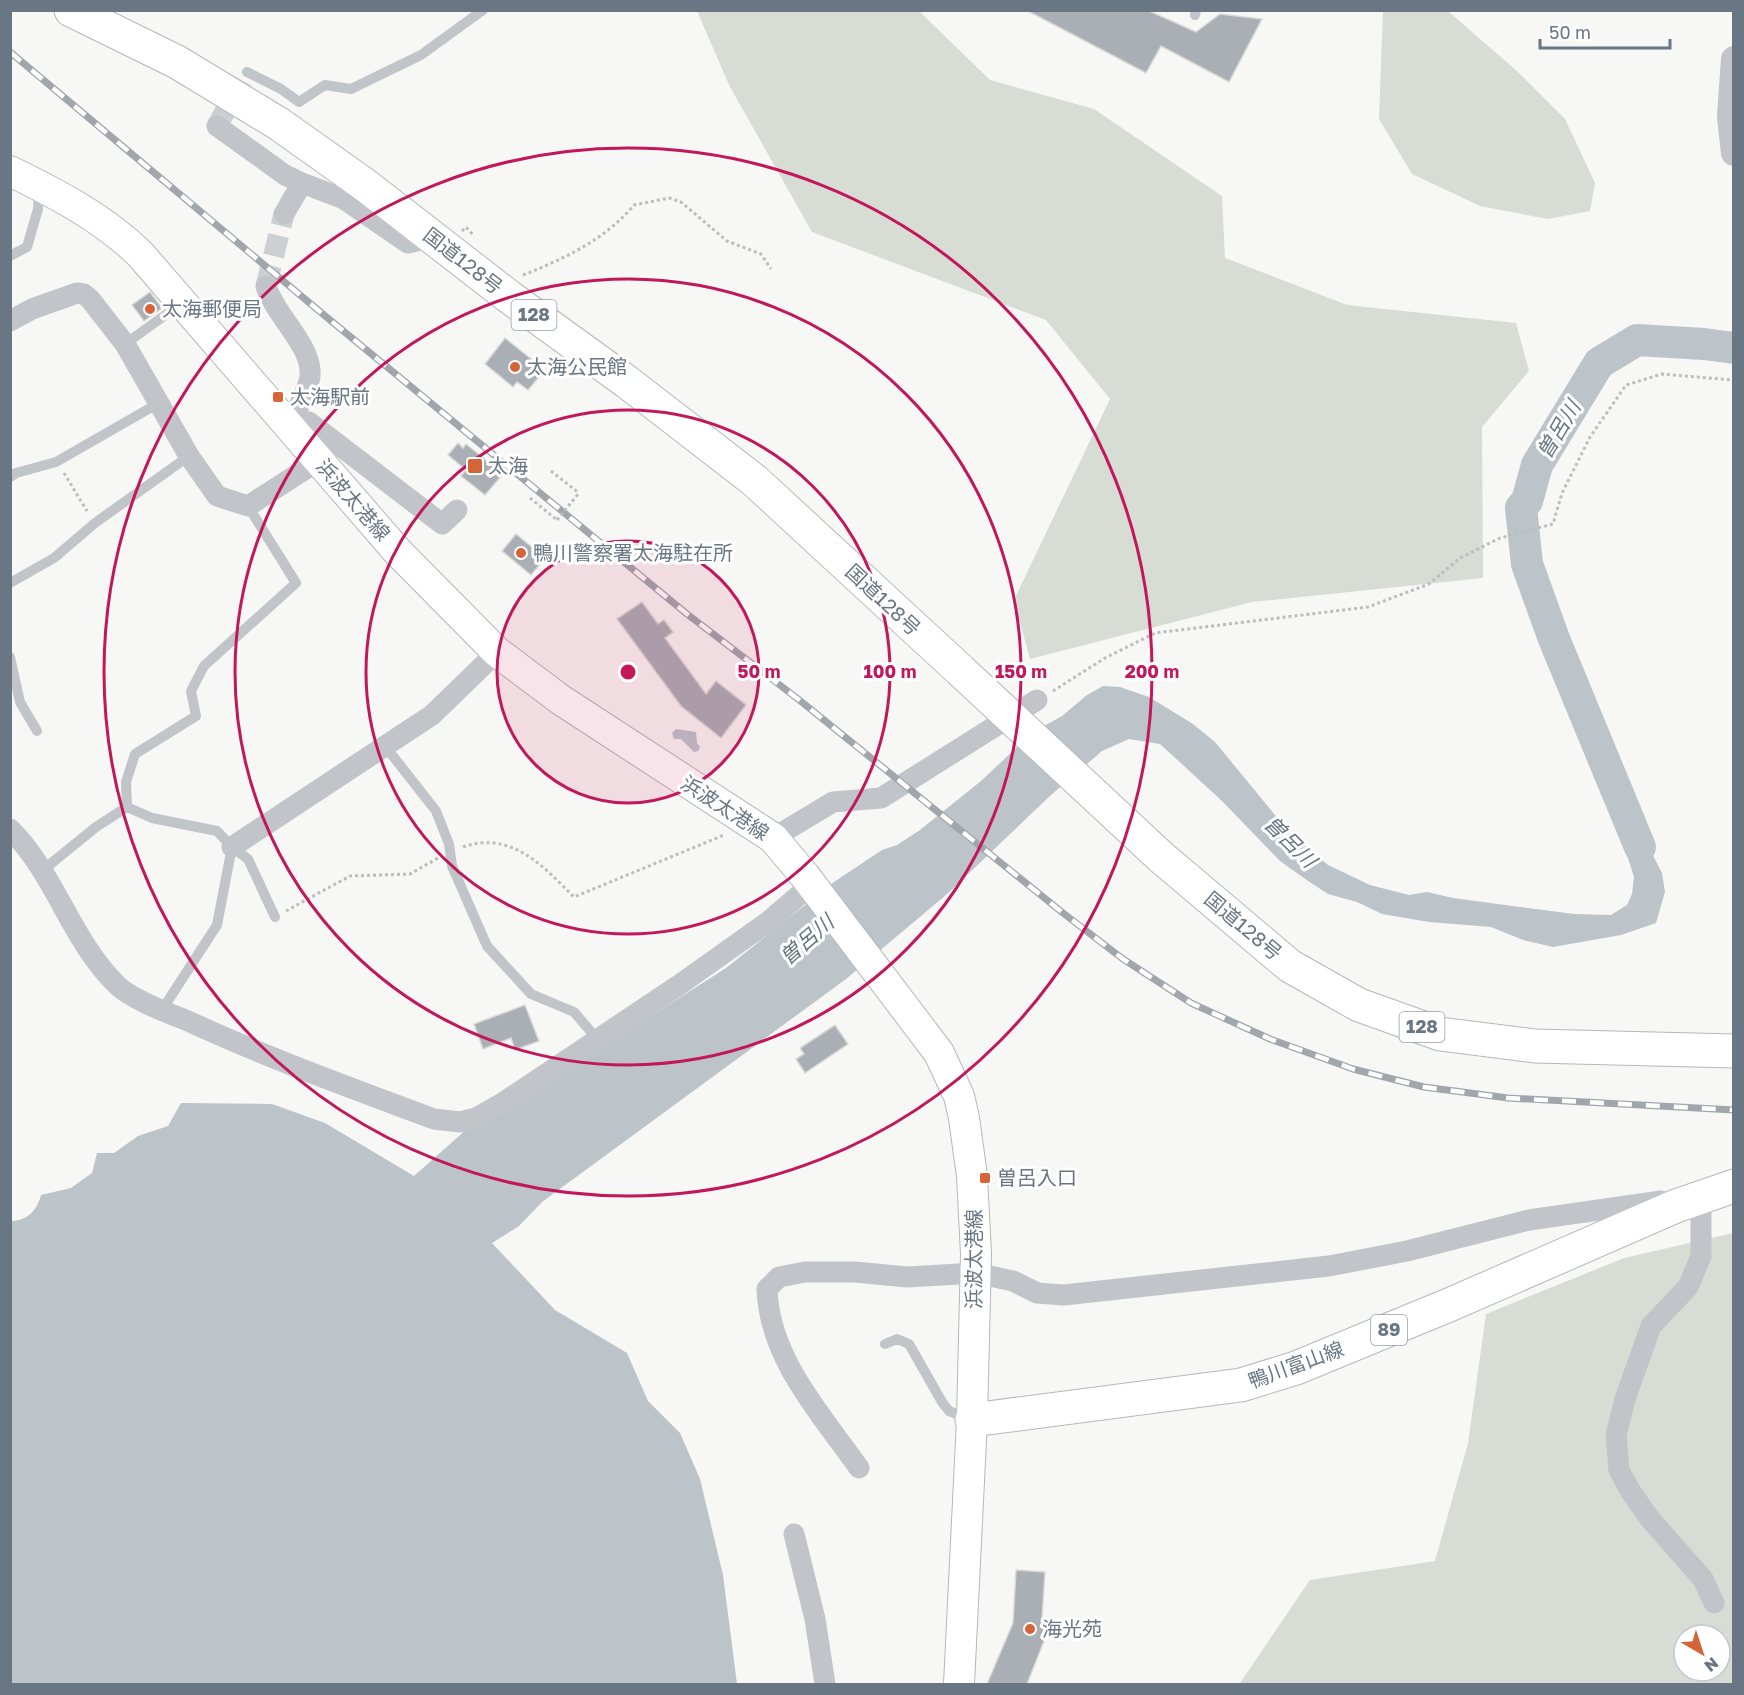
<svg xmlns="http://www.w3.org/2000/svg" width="1744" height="1695" viewBox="0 0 1744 1695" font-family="'Golos Text','Noto Sans JP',sans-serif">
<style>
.green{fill:#d7dcd4;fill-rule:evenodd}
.water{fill:#bcc4ca}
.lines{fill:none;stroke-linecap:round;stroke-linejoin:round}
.river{stroke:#bcc4ca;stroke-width:32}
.building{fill:#a9afb5;stroke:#d9d9d7;stroke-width:1.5}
.minor-tunnel{stroke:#ccd0d3;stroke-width:21;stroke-dasharray:21 10;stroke-linecap:butt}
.secondary-casing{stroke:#b4b8bc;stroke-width:32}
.primary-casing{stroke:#b5b8bc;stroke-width:35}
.trunk-casing{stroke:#b4b7ba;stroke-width:35}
.path{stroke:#bbbdc0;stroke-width:3;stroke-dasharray:3 3;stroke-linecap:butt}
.service{stroke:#c1c4c8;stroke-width:10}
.minor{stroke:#c1c4c8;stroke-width:21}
.tertiary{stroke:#c1c4c8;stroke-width:26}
.secondary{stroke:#fff;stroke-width:30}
.primary{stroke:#fff;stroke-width:33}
.trunk{stroke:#fff;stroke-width:33}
.rail-casing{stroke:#a1a6ac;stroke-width:7}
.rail{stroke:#fff;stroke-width:4.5;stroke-dasharray:14;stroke-linecap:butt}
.trunk-bridge-casing{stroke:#b4b7ba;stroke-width:35;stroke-linecap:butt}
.path-bridge{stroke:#bbbdc0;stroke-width:3;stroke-dasharray:3 3;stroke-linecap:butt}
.trunk-bridge{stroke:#fff;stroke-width:33}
.ring{fill:none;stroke:#c2185b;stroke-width:3}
.poi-dot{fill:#d56437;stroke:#fff;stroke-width:2}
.labels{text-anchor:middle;stroke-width:6;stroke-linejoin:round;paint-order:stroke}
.shield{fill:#fff;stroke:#969fa8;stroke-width:1.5}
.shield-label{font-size:18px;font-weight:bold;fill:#697683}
.street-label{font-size:20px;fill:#697683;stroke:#fff}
.poi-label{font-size:20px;fill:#697683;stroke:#fff;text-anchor:start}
.water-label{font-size:21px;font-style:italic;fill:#65777f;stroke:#fff}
.centre{fill:#c2185b;stroke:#fff;stroke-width:3}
.ring-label{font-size:18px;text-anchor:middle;font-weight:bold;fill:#c2185b;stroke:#fff;stroke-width:6;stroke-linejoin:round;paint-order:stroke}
</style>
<rect width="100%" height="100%" fill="#f7f7f5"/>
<path class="green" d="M697 11H919L990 80 1094 109 1222 196 1225 258 1347 305 1516 323 1529 371 1482 427 1483 578 1252 602 1030 659 1014 600 1110 399 1046 320 812 232 730 87Z
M1383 11H1448L1518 72 1565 119 1595 183 1590 211 1548 219 1480 206 1412 174 1379 119Z
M1733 1233V1684H1236L1240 1683 1310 1580 1435 1561 1468 1443 1486 1314 1624 1258ZM1684 1635H1720V1671H1684Z"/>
<path class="water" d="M1103 686 1120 687 1149 697 1193 724 1215 742 1289 832 1328 865 1370 885 1409 895 1427 892 1453 898 1574 914 1611 915 1627 905 1632 894 1634 877 1620 833 1625 800 1642 826 1650 850 1662 873 1665 892 1656 923 1621 935 1553 947 1523 940 1491 927 1429 922 1382 914 1357 902 1328 894 1308 881 1280 861 1222 801 1160 744 1129 739 1102 751 1051 795 946 895 846 979 542 1202 519 1226 492 1243 555 1310 627 1353 648 1401 680 1433 700 1479 723 1575 737 1684H11L10 1221C27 1221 37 1211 41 1195L71 1188 92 1173 97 1153H114L138 1136 168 1126 181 1103 272 1104 325 1123 414 1176 468 1128 546 1083 726 968 834 882 882 850 897 845 920 830 981 781 1017 747 1044 726 1062 716 1087 695Z
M676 729 696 732 697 743 700 747 698 751 694 752 681 739H674L672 733Z"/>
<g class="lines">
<path class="river" d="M1640 847 1554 639 1527 564 1521 508 1527 501 1537 465 1599 363 1637 340 1704 344 1734 348"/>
</g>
<path class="building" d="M1026 10H1147L1196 32 1220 14 1262 19 1229 82 1161 46 1146 73Z
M150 292 162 308 144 321 132 305Z
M505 338 545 370 528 390 517 382 513 387 485 364Z
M458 443 463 448 466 444 503 474 485 495 461 476 466 470 448 455Z
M516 534 545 558 531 575 502 551Z
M642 602 658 624 664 620 673 632 665 638 706 694 716 681 746 705 721 738 681 706 617 619Z
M525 1005 539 1041 515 1050 511 1038 483 1049 474 1024Z
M835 1025 848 1044 805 1073 796 1059 804 1054 800 1048Z
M1016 1570 1045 1572 1042 1619 1052 1621 1027 1684H987L1013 1623Z"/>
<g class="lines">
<path class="minor-tunnel" d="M217 126 247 72
M266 286 284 214"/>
<g class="secondary-casing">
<path id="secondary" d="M10 171C57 194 103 218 140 254L398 552 497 652 561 700 773 838 805 876 939 1053 959 1096 964 1118 972 1176 976 1254 972 1420 959 1684"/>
</g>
<g class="primary-casing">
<path id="primary" d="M972 1420 1241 1385 1296 1368 1449 1305 1676 1206 1734 1186"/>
</g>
<g class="trunk-casing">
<path id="trunk" d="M71 10 177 62 279 124 365 185 508 296 627 382 755 481 960 670
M1161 857 1290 966 1359 1005 1440 1034 1535 1046 1734 1051"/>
</g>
<path class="path" d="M462 231 466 227 474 236
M523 275C564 259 606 239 634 205L669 198 681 202 727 241 761 254 771 269
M551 471 579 493
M64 473 87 511
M530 498 557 520
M1053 691 1105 658 1155 633 1368 607 1429 584 1460 558 1500 538 1553 524 1562 493 1590 437 1626 385 1662 374 1734 380
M463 847C511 830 543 866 574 897L724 835
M286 911 350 876 410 874 438 858"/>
<path class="service" d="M1195 15 1196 10
M247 72 281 89 299 102 325 85 351 89 421 55 483 10
M10 256 27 247 38 209 39 190
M125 344 182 303
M10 477 16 473 56 462 159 403
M10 583 54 558 95 523 189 456
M10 657 20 702 37 731
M385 746 436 811 449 844 452 866 487 946 531 994 574 1012 598 1040
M127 807 152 818 217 831 232 847 217 925 162 1010
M232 847 248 859 275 917
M43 870 96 827 127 807 126 782 135 754 196 716 191 691 204 666 296 583 248 506
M885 1344 897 1339 909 1344 942 1402 949 1411 969 1419"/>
<path class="minor" d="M217 126 285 175 302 183
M284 214 302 183 344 199 408 243 433 237
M266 286C275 316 313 346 310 376 308 392 295 412 288 428
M10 321 32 309 77 293 84 294 90 299 125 344 189 456 217 496 248 506 318 461
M288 428 309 422 442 524 457 510
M10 829C56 875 71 941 118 986 133 1000 168 1013 188 1021 268 1058 351 1088 434 1119L460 1122 476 1118 501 1104 679 985 769 921 811 885
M773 838 833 802 881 798 1037 700
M232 847 432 715 497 652
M1701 1197V1256L1688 1287 1651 1326 1625 1399 1616 1435 1619 1470 1631 1492 1650 1519 1703 1579 1714 1603
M859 1468C821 1414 769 1358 767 1289L779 1277 805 1272H855L907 1277 976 1273 1013 1281 1037 1293 1064 1295 1329 1266 1407 1251 1529 1220 1661 1201
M794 1534 815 1619 825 1684"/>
<path class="tertiary" d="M1734 59 1730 117 1734 153"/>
<use href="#secondary" class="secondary"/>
<use href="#primary" class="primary"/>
<use href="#trunk" class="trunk"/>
<g class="rail-casing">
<path id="rail" d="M10 52 324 315 687 614 798 699 1063 913 1123 959 1191 1003 1270 1039 1353 1069 1424 1087 1508 1098 1734 1110"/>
</g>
<use href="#rail" class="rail"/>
<g class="trunk-bridge-casing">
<path id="trunk-bridge" d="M960 670 1161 857"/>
</g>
<path class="path-bridge" d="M557 520 579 493"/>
<use href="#trunk-bridge" class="trunk-bridge"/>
</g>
<circle cx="628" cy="672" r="131" fill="#c2185b" fill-opacity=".12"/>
<g class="ring">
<circle cx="628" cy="672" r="131"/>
<circle cx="628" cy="672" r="262"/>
<circle cx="628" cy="672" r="393"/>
<circle cx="628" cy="672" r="524"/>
</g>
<g class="poi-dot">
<circle cx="150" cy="309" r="6"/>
<circle cx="515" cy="367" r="6"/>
<rect x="272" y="391" width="12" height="12" rx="3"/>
<rect x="467" y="458" width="16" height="16" rx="3"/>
<circle cx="521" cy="553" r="6"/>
<rect x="979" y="1172" width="12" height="12" rx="3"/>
<circle cx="1030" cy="1629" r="6"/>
</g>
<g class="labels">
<g class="shield">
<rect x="511.5" y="300" width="45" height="30" rx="4.5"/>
<rect x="1399.5" y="1012" width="45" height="30" rx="4.5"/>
<rect x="1371" y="1315" width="36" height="30" rx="4.5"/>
</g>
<g class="shield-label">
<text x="534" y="321">128</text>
<text x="1422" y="1033">128</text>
<text x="1389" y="1336">89</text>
</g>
<g class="street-label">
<text transform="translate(463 261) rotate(38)" y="7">国道128号</text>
<text transform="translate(353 500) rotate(49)" y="7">浜波太港線</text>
<text transform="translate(883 600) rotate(43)" y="7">国道128号</text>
<text transform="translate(725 808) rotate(33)" y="7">浜波太港線</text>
<text transform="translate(1243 926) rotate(40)" y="7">国道128号</text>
<text transform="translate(974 1259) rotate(-90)" y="7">浜波太港線</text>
<text transform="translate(1296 1365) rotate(-20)" y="7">鴨川富山線</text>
</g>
<g class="poi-label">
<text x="162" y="316">太海郵便局</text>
<text x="527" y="374">太海公民館</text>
<text x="290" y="404">太海駅前</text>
<text x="488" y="473">太海</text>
<text x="533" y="560">鴨川警察署太海駐在所</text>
<text x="997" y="1185">曽呂入口</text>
<text x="1042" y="1636">海光苑</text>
</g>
<g class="water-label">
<text transform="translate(1559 430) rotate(-59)" y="7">曽呂川</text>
<text transform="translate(1290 842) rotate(45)" y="7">曽呂川</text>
<text transform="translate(807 940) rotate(-41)" y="7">曽呂川</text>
</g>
</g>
<circle cx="628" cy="672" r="9" class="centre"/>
<g class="ring-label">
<text x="759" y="678">50 m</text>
<text x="890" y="678">100 m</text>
<text x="1021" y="678">150 m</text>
<text x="1152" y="678">200 m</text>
</g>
<rect width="1744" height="1695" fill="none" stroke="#697683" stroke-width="24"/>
<g transform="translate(1702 1653) rotate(141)"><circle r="28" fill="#ffffff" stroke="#c3c8cd" stroke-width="1.5"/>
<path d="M0-4.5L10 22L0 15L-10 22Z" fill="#d56437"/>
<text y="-9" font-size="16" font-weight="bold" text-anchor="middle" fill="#697683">N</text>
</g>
<path d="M1540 39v9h130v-9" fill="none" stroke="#697683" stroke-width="3"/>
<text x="1549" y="39" font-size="18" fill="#697683" stroke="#ffffff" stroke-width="4.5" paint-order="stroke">50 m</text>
</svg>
